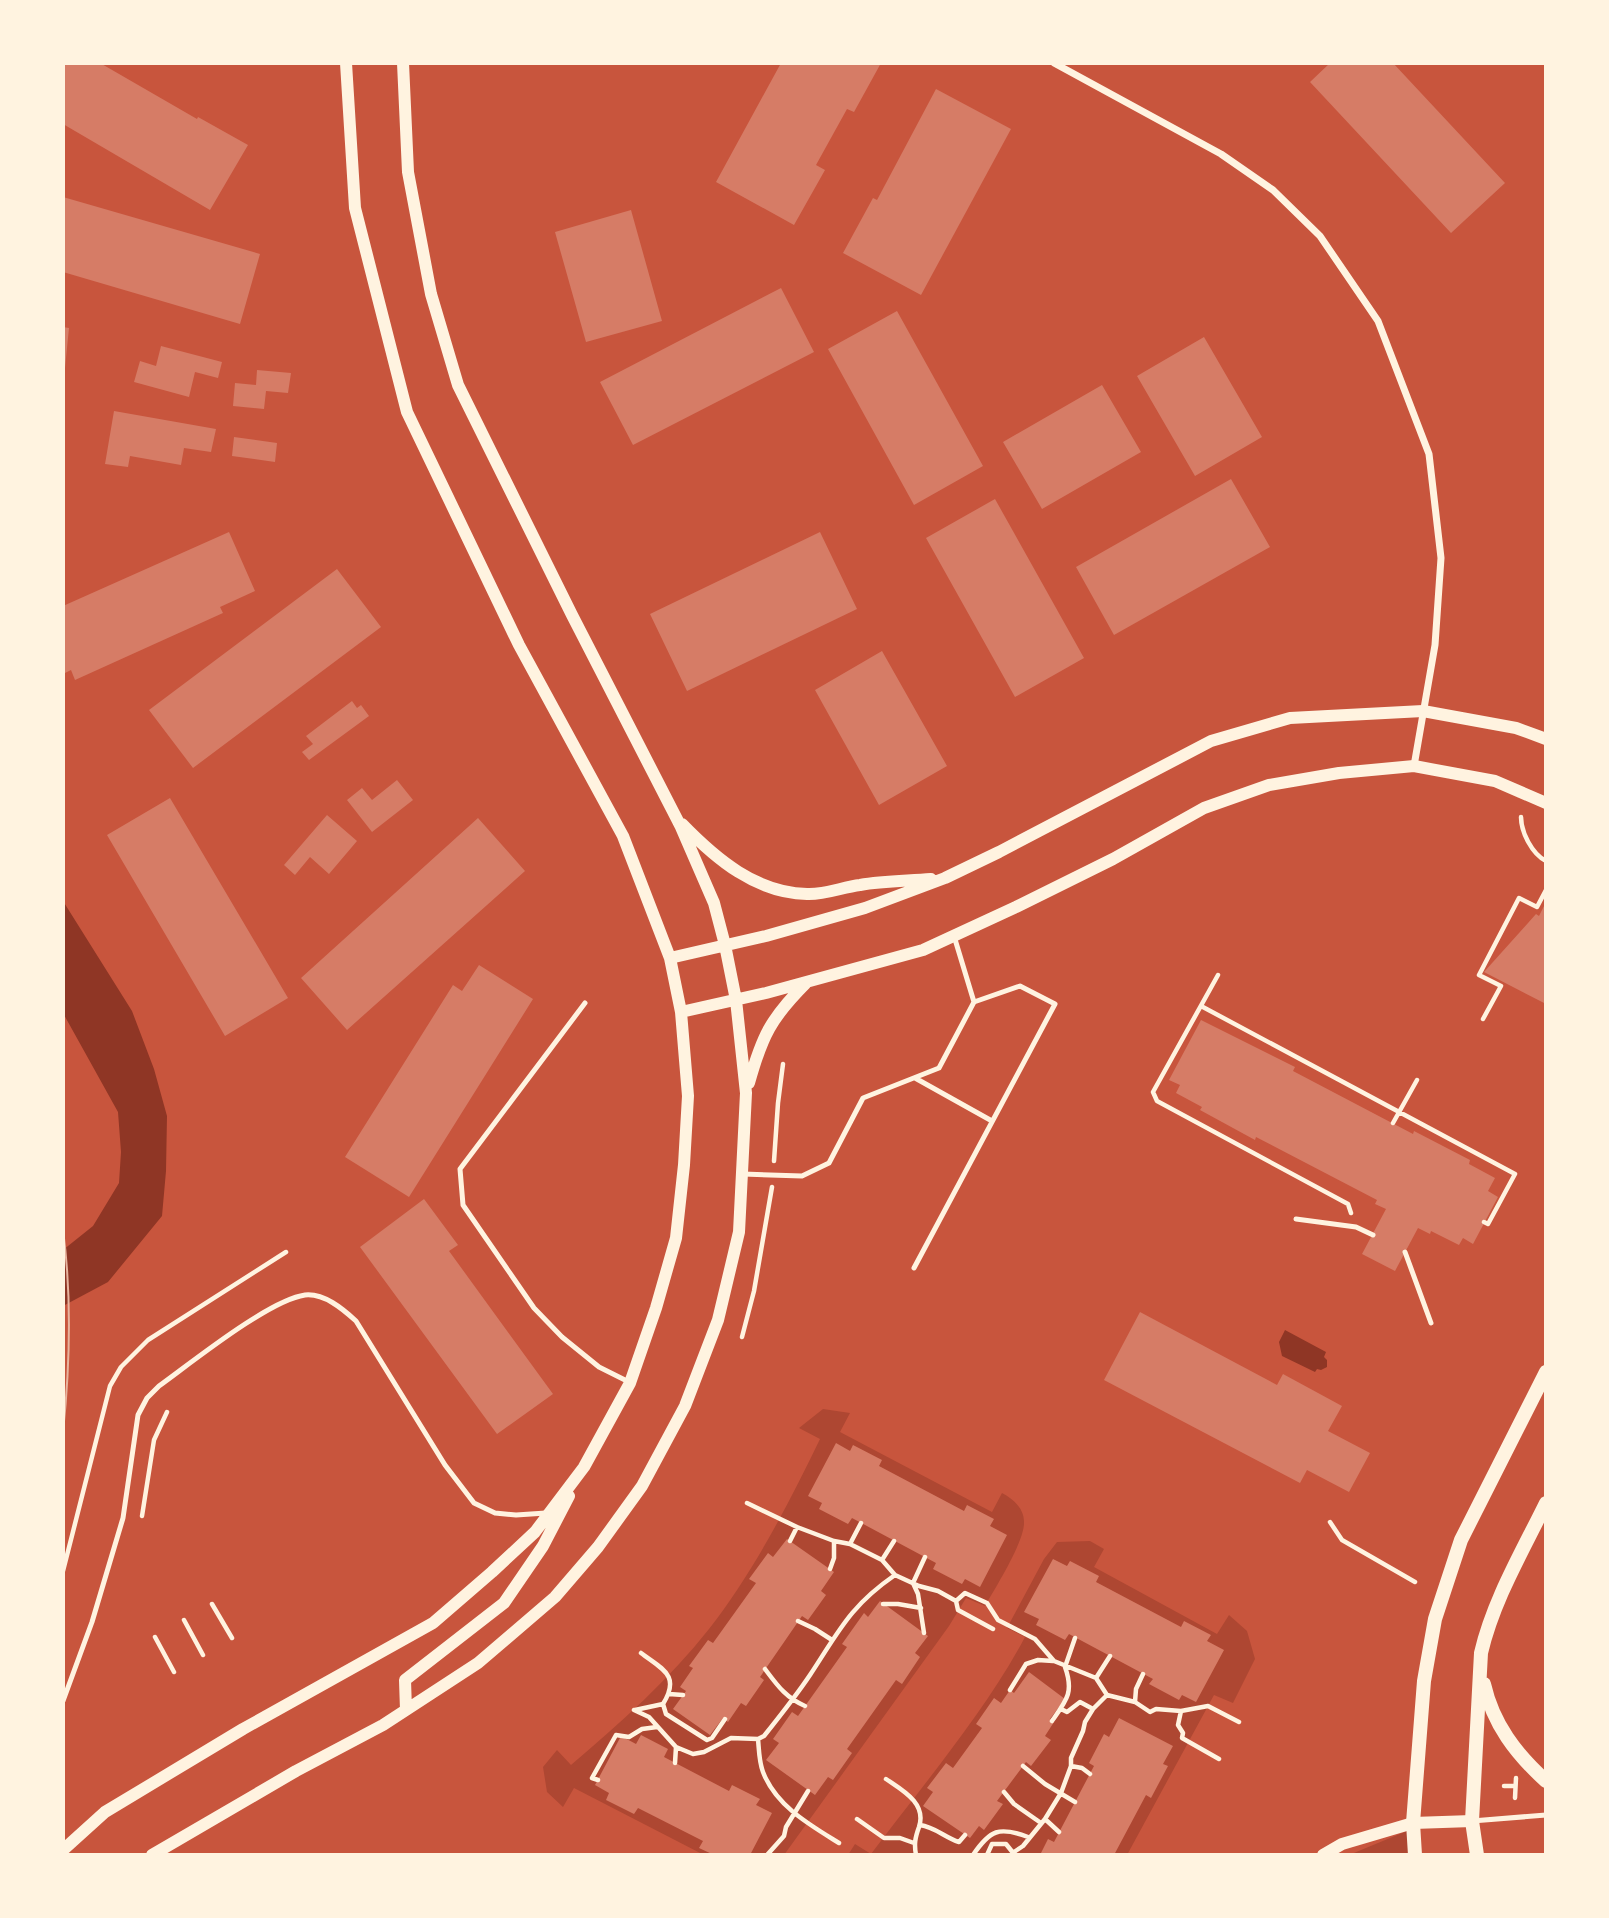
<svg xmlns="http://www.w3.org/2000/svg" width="1609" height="1918" viewBox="0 0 1609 1918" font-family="'Varela Round',sans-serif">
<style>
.green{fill:#ae4732}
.water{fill:#8f3625}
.building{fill:#d67c66}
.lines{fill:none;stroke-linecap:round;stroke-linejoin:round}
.path{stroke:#fff3e0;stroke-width:4.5}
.service{stroke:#fff3e0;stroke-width:5}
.minor{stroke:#fff3e0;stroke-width:7}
.tertiary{stroke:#fff3e0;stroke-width:12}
.secondary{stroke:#fff3e0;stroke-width:14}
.tram{stroke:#e9b49f;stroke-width:2}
</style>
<rect width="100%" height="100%" fill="#c8553d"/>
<path class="green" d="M823 1409 850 1413 840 1432 992 1512 1002 1493C1013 1499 1024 1508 1024 1522 1025 1541 995 1588 985 1606L966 1598 949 1626 784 1855H704L574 1788 563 1807 547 1792 543 1767 557 1750 571 1765C620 1723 669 1680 709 1629 754 1571 788 1505 820 1439L799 1428Z
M1090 1541 1104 1549 1094 1567 1217 1634 1229 1615 1247 1631 1255 1659 1233 1703 1214 1695 1127 1855H848L855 1844 871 1854C922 1786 986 1711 1025 1637L1007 1628 1044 1559 1057 1542Z
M1407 1831 1410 1855H1349Z"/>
<path class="water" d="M63 901 132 1011 154 1069 167 1116 166 1171 162 1216 108 1282 63 1306V1250L93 1226 119 1183 121 1152 118 1112 63 1013Z
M1285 1330 1326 1352 1324 1357 1327 1360V1367L1321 1370 1317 1369 1315 1372 1282 1356 1279 1342Z"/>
<path class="building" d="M63 63H100L197 119 198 117 248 145 210 210 63 124Z
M781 63H881L854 112 847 109 816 165 825 170 794 225 716 182Z
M1330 63H1393L1505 183 1451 233 1310 82Z
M936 89 1011 129 921 295 843 253 873 198 877 200Z
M63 197 260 254 240 324 63 272Z
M631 210 662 321 586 342 555 232Z
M781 288 814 352 633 445 600 382Z
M897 311 983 466 914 505 828 349Z
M63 327 69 328 65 368 63 367Z
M1204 337 1262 437 1195 476 1137 376Z
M161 346 222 362 218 378 195 372 189 397 134 382 140 361 156 366Z
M257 370 291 373 288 393 266 391 264 409 233 406 235 383 256 385Z
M1102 385 1141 452 1042 509 1003 442Z
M114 411 216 429 211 452 184 448 181 465 130 456 128 467 105 464Z
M234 437 277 443 275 462 232 456Z
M1231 479 1270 547 1114 635 1076 567Z
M995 499 1084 658 1015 697 926 538Z
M229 532 255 591 220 607 223 613 75 680 71 670 63 674V606Z
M820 532 857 609 687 691 650 614Z
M337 569 381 627 193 768 149 710Z
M882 651 947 766 879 805 815 690Z
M352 701 357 708 361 705 369 716 309 760 302 752 313 744 306 736Z
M397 780 413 800 372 832 347 800 362 788 372 800Z
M170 798 288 998 225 1036 107 835Z
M327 815 357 841 329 874 310 857 295 875 284 865Z
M478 818 525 871 347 1030 301 978Z
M1546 902V1004L1484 972 1536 914 1539 916Z
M479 965 533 999 409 1197 345 1157 453 985 462 991Z
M1201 1020 1295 1067 1293 1071 1413 1134 1414 1131 1470 1160 1469 1164 1495 1178 1488 1191 1498 1197 1473 1244 1463 1238 1459 1245 1431 1231 1430 1234 1418 1228 1395 1271 1362 1254 1386 1209 1375 1204 1377 1200 1256 1137 1255 1140 1200 1110 1202 1107 1176 1093 1180 1085 1169 1080Z
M424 1199 458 1245 449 1251 553 1394 497 1434 360 1247Z
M1140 1312 1277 1385 1283 1374 1342 1406 1328 1431 1370 1453 1349 1492 1307 1470 1300 1483 1104 1380Z
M836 1443 850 1451 853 1445 882 1460 879 1466 964 1511 967 1505 994 1519 990 1526 1007 1535 980 1587 965 1579 962 1584 933 1569 936 1563 852 1518 848 1524 819 1509 822 1503 808 1496Z
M787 1539 834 1572 821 1591 826 1595 808 1620 802 1616 760 1677 764 1680 746 1706 741 1703 728 1722 723 1718 710 1735 673 1709 686 1691 680 1687 693 1668 689 1666 708 1640 713 1643 756 1583 749 1579 768 1553 773 1557Z
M1053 1559 1067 1566 1070 1561 1099 1576 1096 1582 1181 1627 1184 1621 1211 1635 1207 1641 1224 1650 1196 1702 1182 1695 1179 1700 1149 1684 1153 1679 1069 1634 1065 1640 1036 1625 1039 1619 1024 1612Z
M880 1601 928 1636 915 1653 920 1657 902 1684 896 1680 847 1749 852 1753 833 1780 828 1777 815 1795 766 1760 779 1743 773 1739 792 1712 798 1716 847 1647 842 1644 864 1613 868 1617Z
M1029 1672 1065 1699 1050 1719 1054 1722 1045 1736 1051 1740 1031 1766 1026 1762 1023 1766 997 1801 1003 1804 984 1830 979 1826 970 1838 923 1806 933 1792 927 1788 946 1763 953 1768 982 1728 976 1724 994 1698 1001 1703 1010 1690 1014 1693Z
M1119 1718 1173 1746 1163 1764 1168 1766 1151 1798 1146 1795 1114 1855H1040L1048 1839 1054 1842 1094 1766 1089 1763 1104 1734 1109 1737Z
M641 1735 668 1749 664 1757 729 1791 732 1785 760 1799 756 1805 772 1813 750 1855H714L699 1848 703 1841 638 1808 634 1814 606 1800 609 1793 595 1785 621 1736 636 1744Z"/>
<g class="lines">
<path class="path" d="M1521 817C1521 832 1532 854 1546 861
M1218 975 1153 1092 1157 1101 1348 1204 1351 1213
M1201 1006 1515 1174 1488 1224 1484 1222
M1483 1019 1501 986 1479 975 1519 898 1537 907 1546 890
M1393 1123 1417 1080
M774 1161 778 1103 783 1064
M742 1337 754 1291 772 1187
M747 1503 797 1527 834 1541 850 1544 882 1560 895 1575 919 1586 938 1591 956 1601 958 1610 993 1629
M142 1516 154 1440 167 1412
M1330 1522 1342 1540 1415 1582
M790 1541 797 1527
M850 1544 861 1523
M882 1560 894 1541
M830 1569 834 1558V1541
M63 1571 110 1386 121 1367 148 1340 286 1252
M956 1601 965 1593 987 1603 998 1620 1035 1639 1054 1661 1096 1678 1107 1695 1135 1702 1150 1712 1156 1709 1181 1711 1208 1706 1239 1722
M212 1604 232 1638
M883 1604H898L921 1608
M184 1620 203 1655
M798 1621 815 1629 832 1640
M924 1633 918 1594 913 1583 925 1557
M155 1637 174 1672
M641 1653C662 1669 681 1675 663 1704L666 1714 707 1740 712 1738 725 1719
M765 1669C777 1685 786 1698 805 1706
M1096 1678 1110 1656
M1010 1690 1026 1664 1038 1660 1053 1661
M669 1694 683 1695
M1135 1702 1136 1689 1143 1674
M1061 1709 1067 1712 1080 1702 1093 1709
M634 1710 649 1717 676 1747 693 1754 704 1752 731 1738 758 1739 764 1736C780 1716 796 1696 810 1675 839 1631 850 1606 895 1575
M635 1710 663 1704
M1181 1711 1178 1725 1183 1733 1182 1738 1219 1759
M1052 1721C1067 1700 1074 1692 1065 1667L1075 1638
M758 1739C759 1749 759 1762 763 1772 776 1806 810 1825 839 1843
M675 1763 676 1747
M1023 1766 1045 1784 1075 1802
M1071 1766 1082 1768 1090 1774
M886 1779C902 1790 927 1803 919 1827 915 1838 914 1844 916 1855
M598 1780 592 1778 616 1735 629 1737 642 1729 657 1727
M1504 1786H1515
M1004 1792 1014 1804 1041 1823
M1515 1798 1516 1778
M857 1819 884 1838H900L914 1843
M1045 1819 1059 1832
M920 1825C935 1827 944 1837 959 1842L965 1835
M1014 1852 1023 1846 1045 1819 1061 1793 1071 1766V1758L1083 1731 1085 1722 1093 1709 1107 1695
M767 1855 784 1836 786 1827 808 1791
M973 1855C990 1830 999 1826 1028 1837
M987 1855 992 1844H1006L1014 1854"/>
<path class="service" d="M585 1003 460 1169 463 1205 534 1308 562 1337 599 1367 629 1382
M915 1078 992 1121
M743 1174 802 1176 829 1163 863 1098 939 1068 974 1002
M1296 1219 1356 1227 1373 1235
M1405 1252 1431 1323
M914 1268 1055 1004 1020 986 974 1002 954 936
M63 1701 92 1622 123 1518 138 1415 147 1398 159 1386C191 1363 269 1300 305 1295 324 1293 343 1309 356 1321L445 1465 474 1503 495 1513 516 1515 546 1513
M1472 1821 1546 1815"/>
<path class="minor" d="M1054 63 1221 154 1273 190 1320 236 1378 321 1429 454 1441 558 1435 645 1414 766"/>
<path class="tertiary" d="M682 824C716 859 756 893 807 894 824 895 843 887 860 885 883 881 907 881 931 879
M670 958 766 936 865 908 945 878 999 852 1211 741 1290 718 1423 711 1516 728 1546 739
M681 1012 766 993 923 950 1016 907 1113 859 1204 808 1269 785 1339 773 1414 766 1495 781 1546 803
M749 1083C762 1036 771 1018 806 983
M406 1710 405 1680 504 1603 543 1546 569 1496
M63 1850 105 1812 243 1729 433 1623 492 1572 535 1532 584 1467 630 1383 656 1308 676 1238 684 1165 688 1096 681 1012 670 958 623 836 519 645 407 412 355 208 346 63
M152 1855 296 1771 383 1725 478 1663 555 1597 598 1547 642 1486 685 1406 718 1320 739 1232 746 1093 736 1000 725 945 714 903 681 827 572 615 458 385 431 294 408 172 403 63
M1323 1855 1342 1844 1413 1823 1472 1821"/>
<path class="secondary" d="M1484 1684C1493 1724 1516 1754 1546 1781
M1415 1855 1413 1823 1424 1681 1435 1619 1461 1540 1546 1372
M1477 1855 1472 1821 1481 1653C1493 1601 1522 1552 1546 1503"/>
<path class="tram" d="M63 1230C72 1297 70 1365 63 1432"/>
</g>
<rect width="1609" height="1918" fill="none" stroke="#fff3e0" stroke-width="130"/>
</svg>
